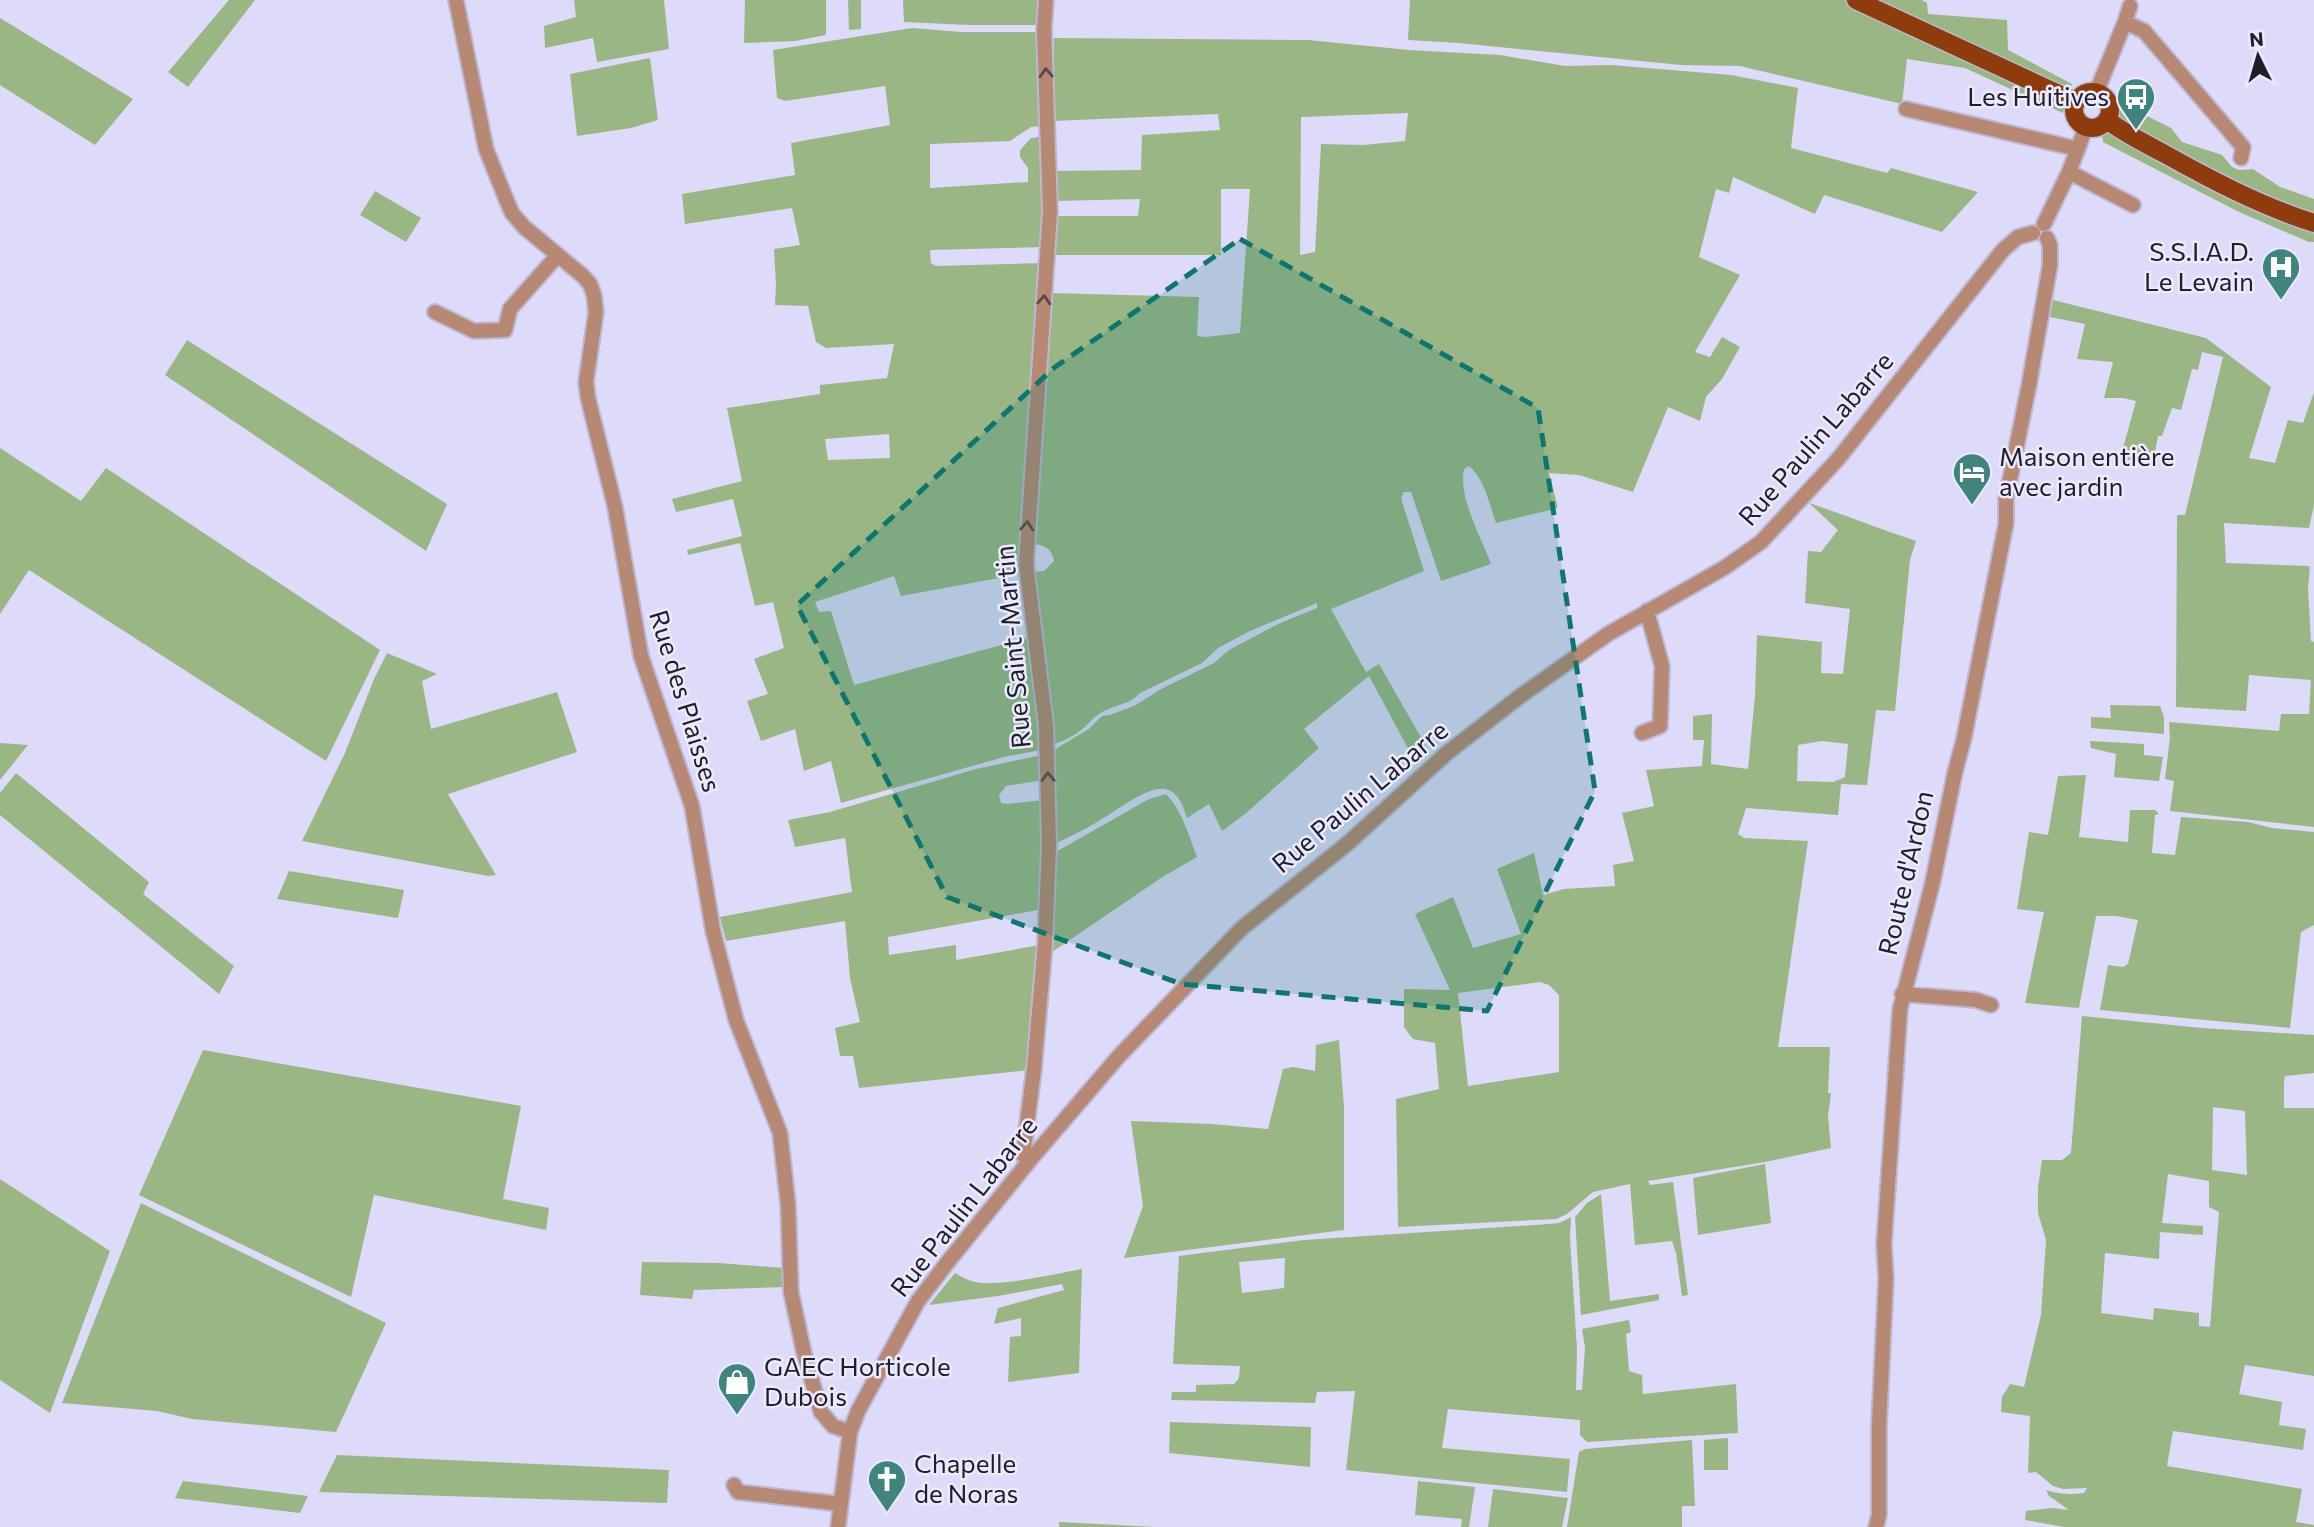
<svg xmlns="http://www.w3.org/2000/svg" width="2314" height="1527" viewBox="0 0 2314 1527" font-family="Commissioner,sans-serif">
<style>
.green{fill:#9bb685;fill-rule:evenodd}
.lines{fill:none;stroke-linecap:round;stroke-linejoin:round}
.minor-casing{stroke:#bcb8d4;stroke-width:18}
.major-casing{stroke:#bcb8d4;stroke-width:21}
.minor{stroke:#b78873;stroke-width:14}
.major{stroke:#8e3b0d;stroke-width:18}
.oneway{stroke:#5c4847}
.marked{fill:#0f766e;fill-opacity:0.2;stroke:#0f766e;stroke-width:5;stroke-dasharray:14 9;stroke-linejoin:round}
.labels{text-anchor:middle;stroke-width:5;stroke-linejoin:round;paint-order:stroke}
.poi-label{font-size:26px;fill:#201e29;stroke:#ebe9fc;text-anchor:start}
.street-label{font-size:26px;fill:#201e29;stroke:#ebe9fc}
</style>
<rect width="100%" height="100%" fill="#dedaf9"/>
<path class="green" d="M229 0H255L188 87 168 72Z
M574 0H664L669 49 597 62 593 38 545 48 544 26 576 17Z
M745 0H826V35L795 41 744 43Z
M848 0H861V29L849 30Z
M903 0H1043L1041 25H968L904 22Z
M1410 0H1922L1927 3 1928 14 2007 20 2008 50 2072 84 2063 113 1965 68 1907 59 1902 104 1740 66 1681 65 1459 43 1408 40Z
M0 18 133 99 95 145 0 85Z
M912 28 961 32H1041L1043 126 1031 127 1010 141 930 144V188L1028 182V168L1020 157V150L1031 138 1044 136 1045 247 930 250 931 263 936 266 1043 263 1033 352 1020 537 1021 574 901 596 894 576 815 602 819 612 831 611 854 685 1027 638 1045 749 1004 757 841 803 831 761 804 771 795 729 761 741 747 701 768 694 754 659 784 648 773 602 755 606 740 543 688 555 687 550 742 536 733 499 676 512 672 499 742 481 727 408 820 394V385L887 378 894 344 826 348 816 342 808 306 775 305 776 285 774 249 800 245 792 208 685 224 682 194 795 175 791 143 890 125 885 86 785 101 777 98 773 50ZM889 434 890 458 828 460 825 439Z
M1054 38 1308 40 1409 50 1500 55 1565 66 1611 65 1731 75 1798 88 1791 148 1887 173 1891 168 1978 192 1942 232 1824 195 1815 214 1733 177 1729 193 1716 189 1699 257 1740 275 1695 352 1710 357 1722 337 1740 347 1722 379 1706 397 1700 421 1668 407 1633 492 1579 475 1549 473 1558 508 1496 523C1489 504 1485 479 1469 466L1464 469C1458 497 1481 537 1491 564L1441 581 1411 492H1404L1401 498 1424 571 1331 609 1366 672 1379 664 1430 753 1417 765 1369 676 1304 729 1319 748 1245 814 1222 831 1209 804 1187 818C1183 806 1179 792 1165 789 1146 786 1114 813 1097 822 1083 831 1068 837 1053 845L1052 751 1089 729 1102 716 1110 715 1136 705 1161 689 1214 663 1229 650 1278 624 1317 608V603L1250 631 1218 648 1202 663 1140 693C1129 705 1116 704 1102 712 1093 717 1089 724 1081 730 1072 737 1063 741 1052 745L1031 572 1044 571 1054 561C1052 548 1044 545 1032 544L1041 459 1039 420 1051 293 1199 297 1197 336 1206 337 1240 333 1250 189H1221V255H1052L1054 216H1138L1140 199 1054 201 1055 171 1141 170 1142 135 1220 130 1218 114 1053 121ZM1408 113 1405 141 1363 145 1321 144 1315 252 1300 255 1301 117Z
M650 58 658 120 631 128 577 136 570 74Z
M2125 105 2171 128 2182 142 2222 155 2232 167 2239 170 2253 169 2280 187 2314 199V219L2264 201 2120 122 2117 115Z
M2102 133 2117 134 2314 230V242H2309L2239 212 2103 142Z
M375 191 421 218 406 242 360 215Z
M2053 300 2206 338 2271 387 2249 458 2275 463 2288 420 2303 423 2314 392V505L2309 528 2224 523 2226 563 2309 566 2308 568 2310 566 2308 589 2311 641 2314 642V827L2170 811 2174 781 2165 779 2170 737 2169 722 2279 731 2281 714H2309L2311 680 2249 675 2246 711 2176 707 2177 515H2185L2223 357 2202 352 2198 370 2192 369 2181 410 2172 408 2162 436H2158L2153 462 2120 459 2136 401 2123 398H2104L2113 362 2077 359 2085 324 2050 317Z
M187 340 447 504 426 551 165 375Z
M0 448 81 501 106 468 380 650 326 761 29 570 0 614Z
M1809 503C1845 515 1880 529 1916 541L1910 560 1895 711 1876 710 1867 785 1841 784 1838 815 1746 808 1738 834 1744 838 1808 841 1778 1047H1830L1828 1093H1831L1828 1116 1831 1148 1765 1162 1648 1181 1650 1185 1673 1182 1688 1295 1682 1296 1676 1253 1672 1241 1635 1245 1630 1184 1593 1192 1567 1214 1556 1219 1398 1227 1396 1099 1439 1089 1435 1043 1413 1039 1404 1027V989L1450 990 1415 914 1453 897 1473 948 1521 934 1497 869 1534 853 1543 895 1564 889 1615 886 1613 865 1634 861 1622 813 1654 806 1646 770 1702 766 1704 740H1693V716L1712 714 1711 764 1748 769 1755 695 1757 635 1822 642 1821 673 1843 674 1850 609 1805 603 1808 551 1821 552 1838 530ZM1822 741 1848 744 1845 777 1833 782 1797 781 1798 745ZM1540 982 1549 985 1559 995V1072L1468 1086 1458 993Z
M387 653 437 674 422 681 431 729 557 692 577 752 448 794 496 875 488 876 302 841 345 753 374 679Z
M2110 705 2160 706 2164 717V734L2091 728V717L2111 718Z
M2090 741 2144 744V755L2163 757 2159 781 2114 777 2116 754 2091 748Z
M0 743 28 745 0 780Z
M1042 755 1044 780 1006 786 999 795 1001 803 1007 804 1044 800 1043 909 888 937 889 955 956 945V960L1040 945 1029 1070 859 1088 853 1056H840L835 1028 860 1022 850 978 845 921 726 941 720 917 852 892 845 838 795 847 788 820 830 812 976 769Z
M16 773 149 882 143 894 234 966 219 994 0 815V793Z
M2086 775 2079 837 2128 842 2130 810H2155L2159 814 2155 815 2152 853 2175 855 2181 817 2248 822 2272 828 2314 832V925L2301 932 2290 1028 2100 1010 2108 965 2123 967 2128 964 2138 920 2116 916H2096L2079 1008 2025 1003 2044 912 2017 909 2029 832 2048 835 2058 776Z
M1166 794C1182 810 1189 836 1197 857L1161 878 1049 954 1054 853 1149 799Z
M289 871 404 890 398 918 277 899Z
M2082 1016 2202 1028 2314 1035V1073L2285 1076 2284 1081V1108H2314V1376L2245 1365 2239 1394 2282 1402 2279 1425 2306 1429 2303 1450 2173 1431 2167 1466 2302 1489 2296 1522 2314 1525V1527H2064L2025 1520 2026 1511 2053 1508 2069 1510 2049 1496 2046 1490C2059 1494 2070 1495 2084 1493L2087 1488 2063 1489 2053 1486 2036 1472 2028 1473 2030 1416 2001 1412 2002 1397 2010 1384 2024 1387 2041 1315 2046 1240 2038 1213V1187L2042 1160H2062L2071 1153ZM2213 1107 2245 1111 2247 1175 2212 1170ZM2168 1174 2209 1181V1207L2219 1212 2210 1327 2199 1326V1313L2154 1308 2153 1320 2101 1313 2105 1253 2159 1259 2160 1232 2203 1235V1226L2162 1223Z
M1339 1040 1344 1108V1230L1124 1258 1143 1206 1131 1121 1211 1124 1268 1129 1283 1069 1293 1067 1315 1071 1316 1045Z
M203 1050 521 1106 503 1199 549 1208 546 1230 374 1195 351 1297 139 1195Z
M1765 1164 1771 1223 1698 1235 1693 1178Z
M0 1179 110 1251 50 1413 0 1380Z
M1601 1194 1610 1301 1659 1294V1300L1581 1315 1575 1217 1587 1203Z
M141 1203 386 1323 336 1432 192 1419 157 1411 62 1403Z
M1571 1217 1570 1239 1577 1350 1576 1390H1582L1585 1348 1582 1329 1629 1320 1631 1332 1626 1334 1629 1371 1642 1375 1643 1394 1736 1384 1738 1433 1587 1442 1580 1435V1420L1448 1409 1442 1448 1570 1459 1567 1492 1346 1470 1355 1391 1317 1392 1315 1403 1171 1400 1172 1392H1196V1385L1234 1384 1239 1378 1240 1366 1173 1364 1179 1256 1304 1240 1549 1224 1559 1223ZM1285 1258 1284 1288 1242 1293 1239 1262Z
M642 1262 718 1263 784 1268 785 1287 694 1290 692 1299 640 1295Z
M1082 1269 1079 1373 1008 1382 1010 1337 1021 1336V1318L994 1324 998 1308 1064 1290 1062 1284 998 1296 929 1305 955 1273C963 1278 972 1282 981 1283 1008 1285 1054 1274 1082 1269Z
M1170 1422 1311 1427 1310 1467 1169 1453Z
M1728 1438V1470H1704V1440Z
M1692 1440 1695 1506H1682V1527H1567L1579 1452 1585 1449Z
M337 1455 669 1470 667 1503 319 1492Z
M183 1481 308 1496 300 1513 175 1498Z
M1418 1481 1475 1487 1469 1527H1461L1462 1519 1415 1515Z
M1493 1489 1568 1498 1562 1527H1488Z
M1059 1522 1155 1527H1059Z"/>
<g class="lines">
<g class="minor-casing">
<path id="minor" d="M456 0 486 149 506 199 512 213 524 227 583 276 590 284 594 295 596 312 586 382 588 398 615 507 641 656 692 806 713 931 736 1020 780 1133 788 1204 791 1292 804 1353 821 1412 833 1426 850 1432
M2125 22 2144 31 2243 147 2241 158
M2096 93 2125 22 2130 6
M1906 109 2078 149
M2069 172 2133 205
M2044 224 2069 172 2086 127
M435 312 474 331 505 330 510 309 557 256
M1642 733 1660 726 1662 666 1647 611
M1902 994 1976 1000 1991 1005
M1030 1160 1023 1155 1034 1069 1045 943 1049 845 1046 726 1026 564 1050 212 1044 29 1046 0
M734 1485 738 1492 841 1504
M838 1527 850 1432 858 1411 918 1301 947 1263 1030 1160 1119 1056 1242 928 1347 844 1447 753 1519 697 1608 634 1724 568 1761 542 1838 459 2003 250 2018 237 2033 233
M1876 1527 1879 1515V1424L1886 1279 1884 1244 1900 1009 1932 885 1955 772 1964 738 2006 523V499L2029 385 2050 265V245L2047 238"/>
</g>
<g class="major-casing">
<path id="major" d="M1856 0 2076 102
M2074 110a18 18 0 1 1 36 0a18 18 0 1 1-36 0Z
M2107 120C2124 133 2144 143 2163 153 2211 180 2261 206 2314 223"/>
</g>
<use href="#minor" class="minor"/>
<use href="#major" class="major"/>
</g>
<defs><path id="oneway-chevron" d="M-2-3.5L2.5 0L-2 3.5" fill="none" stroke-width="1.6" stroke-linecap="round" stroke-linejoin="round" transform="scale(1.75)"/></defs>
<g class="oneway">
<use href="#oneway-chevron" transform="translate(1046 73) rotate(-93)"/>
<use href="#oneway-chevron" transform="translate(1044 300) rotate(-86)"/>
<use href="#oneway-chevron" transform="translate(1027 526) rotate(-86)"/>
<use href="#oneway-chevron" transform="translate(1048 777) rotate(-92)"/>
</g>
<path class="marked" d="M1240 239 1538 408 1595 791 1487 1011 1181 984 947 897 797 605 1055 367Z"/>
<defs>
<g id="bus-pin" transform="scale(2.0125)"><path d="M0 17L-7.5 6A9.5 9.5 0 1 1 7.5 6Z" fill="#3f857d" stroke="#ebe9fc"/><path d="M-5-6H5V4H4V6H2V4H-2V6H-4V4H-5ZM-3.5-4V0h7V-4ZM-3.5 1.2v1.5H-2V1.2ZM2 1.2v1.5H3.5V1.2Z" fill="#fff"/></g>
<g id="hospital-pin" transform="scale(2.0125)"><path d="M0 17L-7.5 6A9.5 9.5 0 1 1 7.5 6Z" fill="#3f857d" stroke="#ebe9fc"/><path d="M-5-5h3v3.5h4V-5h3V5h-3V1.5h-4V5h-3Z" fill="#fff"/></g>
<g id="hotel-pin" transform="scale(2.0125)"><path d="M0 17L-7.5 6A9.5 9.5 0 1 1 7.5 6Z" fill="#3f857d" stroke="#ebe9fc"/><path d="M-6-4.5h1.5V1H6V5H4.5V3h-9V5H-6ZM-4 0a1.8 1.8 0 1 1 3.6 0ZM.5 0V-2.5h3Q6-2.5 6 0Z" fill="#fff"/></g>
<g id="shop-pin" transform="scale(2.0125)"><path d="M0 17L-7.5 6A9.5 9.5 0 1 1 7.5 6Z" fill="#3f857d" stroke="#ebe9fc"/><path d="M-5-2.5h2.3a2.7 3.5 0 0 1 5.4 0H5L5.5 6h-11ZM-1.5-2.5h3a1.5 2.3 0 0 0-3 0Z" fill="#fff"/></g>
<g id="church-pin" transform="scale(2.0125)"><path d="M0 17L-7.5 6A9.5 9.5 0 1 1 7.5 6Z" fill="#3f857d" stroke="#ebe9fc"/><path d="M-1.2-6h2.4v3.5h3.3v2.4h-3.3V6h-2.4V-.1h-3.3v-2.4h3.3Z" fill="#fff"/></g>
</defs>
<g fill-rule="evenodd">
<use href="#bus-pin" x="2136" y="97"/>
<use href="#hospital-pin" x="2281" y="267"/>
<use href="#hotel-pin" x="1972" y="472"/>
<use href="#shop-pin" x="737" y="1382"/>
<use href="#church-pin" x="887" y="1479"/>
</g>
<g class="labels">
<g class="poi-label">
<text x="2109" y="106" text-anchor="end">Les Huitives</text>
<text x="2254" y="261" text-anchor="end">S.S.I.A.D.<tspan x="2254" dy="30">Le Levain</tspan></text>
<text x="1999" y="466">Maison entière<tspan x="1999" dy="30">avec jardin</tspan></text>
<text x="764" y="1376">GAEC Horticole<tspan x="764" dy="30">Dubois</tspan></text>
<text x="914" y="1473">Chapelle<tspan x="914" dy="30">de Noras</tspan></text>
</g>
<g class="street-label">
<text transform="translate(1816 439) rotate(-49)" y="9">Rue Paulin Labarre</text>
<text transform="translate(1013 647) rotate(-95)" y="9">Rue Saint-Martin</text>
<text transform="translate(685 701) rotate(73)" y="9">Rue des Plaisses</text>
<text transform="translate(1360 797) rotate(-40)" y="9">Rue Paulin Labarre</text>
<text transform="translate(1906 873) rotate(-77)" y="9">Route d'Ardon</text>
<text transform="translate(964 1207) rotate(-52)" y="9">Rue Paulin Labarre</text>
</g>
</g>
<g transform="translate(2258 56) rotate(355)" stroke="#ebe9fc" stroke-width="5" paint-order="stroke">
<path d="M0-5L12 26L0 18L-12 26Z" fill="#201e29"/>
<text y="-10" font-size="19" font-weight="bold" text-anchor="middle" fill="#201e29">N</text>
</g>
</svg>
